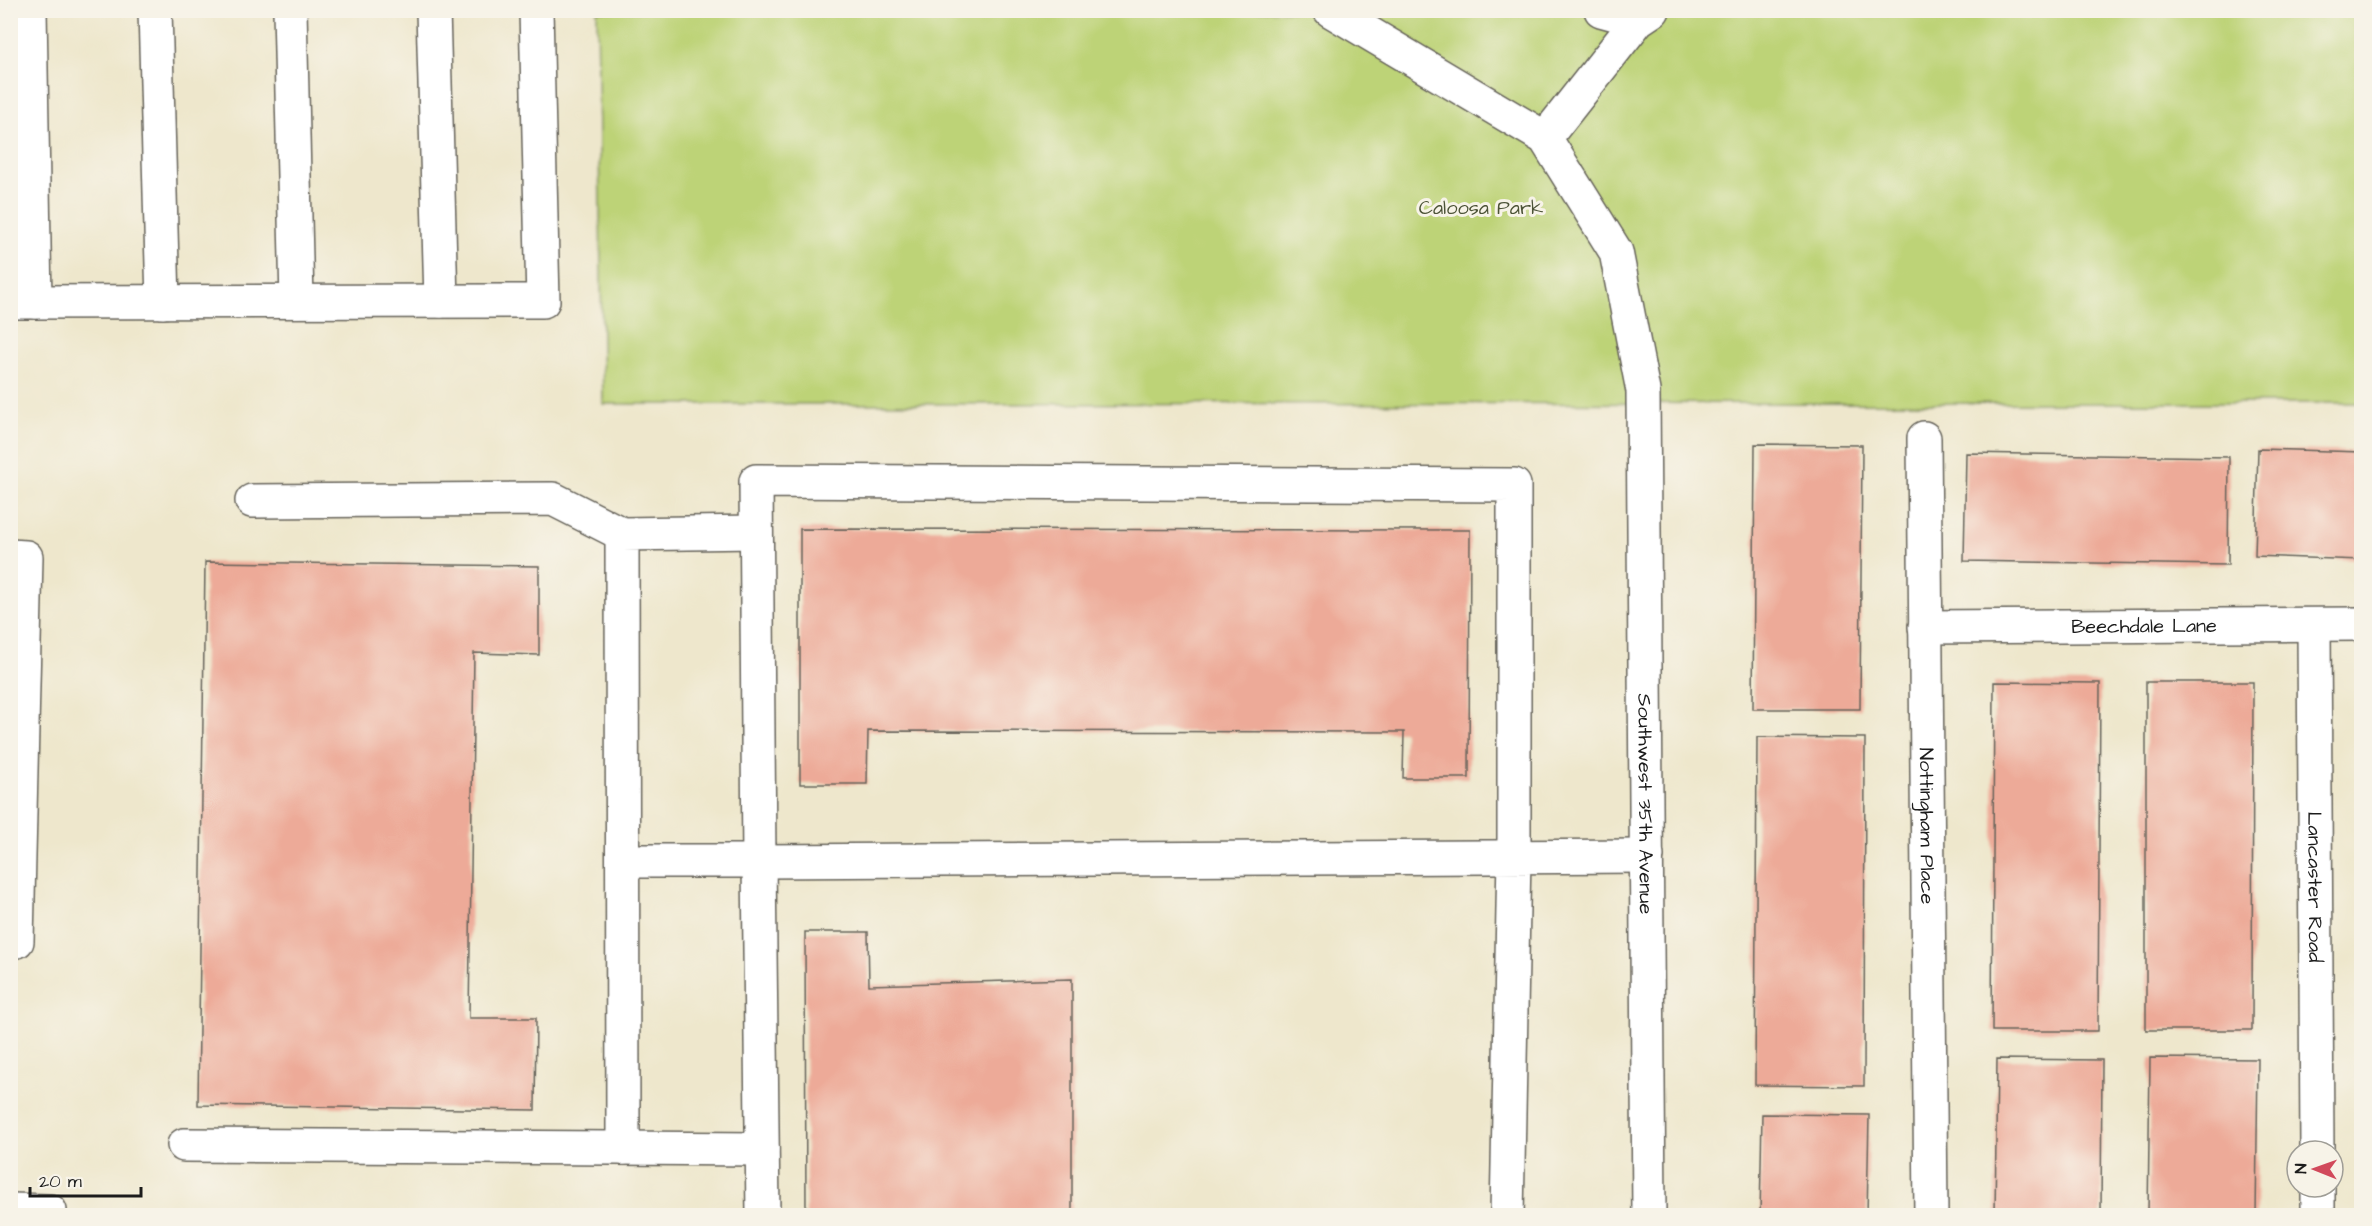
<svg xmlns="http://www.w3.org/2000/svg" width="2372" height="1226" viewBox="0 0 2372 1226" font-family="'Architects Daughter',sans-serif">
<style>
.park{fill:#bdd377;stroke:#6c784a;stroke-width:1.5}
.building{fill:#edaa98}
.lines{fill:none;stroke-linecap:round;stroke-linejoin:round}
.minor-casing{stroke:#66635a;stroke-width:36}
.minor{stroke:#fff;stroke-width:33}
.labels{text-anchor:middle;stroke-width:6;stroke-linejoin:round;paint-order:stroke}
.park-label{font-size:20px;fill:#4c5337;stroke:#f7f3e8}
.street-label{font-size:20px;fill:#1c1c1c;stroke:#f7f3e8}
</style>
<rect width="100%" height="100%" fill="#f7f3e8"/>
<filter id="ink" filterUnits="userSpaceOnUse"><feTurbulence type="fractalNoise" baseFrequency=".0167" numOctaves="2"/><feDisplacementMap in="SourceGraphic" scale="12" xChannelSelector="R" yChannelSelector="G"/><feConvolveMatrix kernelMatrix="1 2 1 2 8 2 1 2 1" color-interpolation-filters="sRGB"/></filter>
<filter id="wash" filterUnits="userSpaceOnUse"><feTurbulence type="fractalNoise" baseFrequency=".008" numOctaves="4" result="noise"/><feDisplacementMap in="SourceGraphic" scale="24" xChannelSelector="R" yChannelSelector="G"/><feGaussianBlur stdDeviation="1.35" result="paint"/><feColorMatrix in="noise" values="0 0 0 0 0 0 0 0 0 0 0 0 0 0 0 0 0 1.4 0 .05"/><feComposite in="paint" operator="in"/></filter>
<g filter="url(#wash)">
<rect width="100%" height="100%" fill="#eee7cc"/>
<path class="park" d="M597 11H2361V403L603 404Z"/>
<g id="blocks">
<path class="building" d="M1755 444 1862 445 1860 709H1753Z
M2258 449 2362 452V560L2255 556Z
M1966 453 2229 457 2228 565 1964 561Z
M800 529 1470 530 1469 778H1403L1404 732 868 731 867 784H800Z
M205 562 539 566V655L474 653 469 1018H536L535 1110 198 1105Z
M1994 682 2100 683 2098 1031H1992Z
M2146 682H2253L2252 1030H2146Z
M1757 737 1865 738 1864 1086 1755 1085Z
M805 932H868L869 985 1072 979V1216H806Z
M2150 1058 2258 1059 2256 1216H2148Z
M1997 1059 2102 1060 2101 1216H1995Z
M1762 1114 1869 1115 1867 1216H1760Z"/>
</g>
</g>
<g filter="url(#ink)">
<use href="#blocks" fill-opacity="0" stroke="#66635a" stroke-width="1.5"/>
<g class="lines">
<g class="minor-casing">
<g id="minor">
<path d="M30 10 35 302"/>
<path d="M155 10 163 302"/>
<path d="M290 10 297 301"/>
<path d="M433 10 441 301"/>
<path id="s1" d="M1330 10 1545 138 1616 252 1643 391 1649 1216"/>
<path d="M1601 10 1638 20"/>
<path d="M1545 138 1638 20 1653 10"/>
<path d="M10 302 543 301 536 10"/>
<path id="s2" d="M1924 438 1931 1216"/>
<path d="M252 501 553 499 622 534"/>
<path d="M10 556 26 557 17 941H10"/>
<path id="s3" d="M2314 625 2317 1151"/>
<path id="s4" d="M1925 627 2362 624"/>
<path d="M623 861H759L763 1216"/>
<path d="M184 1145 762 1149"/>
<path d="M623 1148 622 534 756 532"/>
<path d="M2318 1187V1216"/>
<path d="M10 1210 50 1211"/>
<path d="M1507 1216 1514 856V485L756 481 759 861 1647 856"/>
</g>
</g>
<use href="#minor" class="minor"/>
</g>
</g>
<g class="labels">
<g class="park-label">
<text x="1481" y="214">Caloosa Park</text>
</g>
<g class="street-label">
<text dy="7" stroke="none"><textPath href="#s4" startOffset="219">Beechdale Lane</textPath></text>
<text dy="7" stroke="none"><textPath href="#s1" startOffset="939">Southwest 35th Avenue</textPath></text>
<text dy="7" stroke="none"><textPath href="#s2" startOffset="388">Nottingham Place</textPath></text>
<text dy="7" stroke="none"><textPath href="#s3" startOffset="262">Lancaster Road</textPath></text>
</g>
</g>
<rect width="2372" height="1226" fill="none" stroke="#f7f3e8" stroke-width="36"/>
<g transform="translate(2315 1169) rotate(271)"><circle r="28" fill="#f7f3e8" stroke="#9f9d96" stroke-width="1.5"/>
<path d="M0-4.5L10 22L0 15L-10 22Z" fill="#d1495b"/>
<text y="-9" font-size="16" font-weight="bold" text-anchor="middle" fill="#1c1c1c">N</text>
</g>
<path d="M30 1187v9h111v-9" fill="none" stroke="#1c1c1c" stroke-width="3"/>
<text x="39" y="1187" font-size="18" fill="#1c1c1c" stroke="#f7f3e8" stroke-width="4.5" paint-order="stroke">20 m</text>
</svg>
